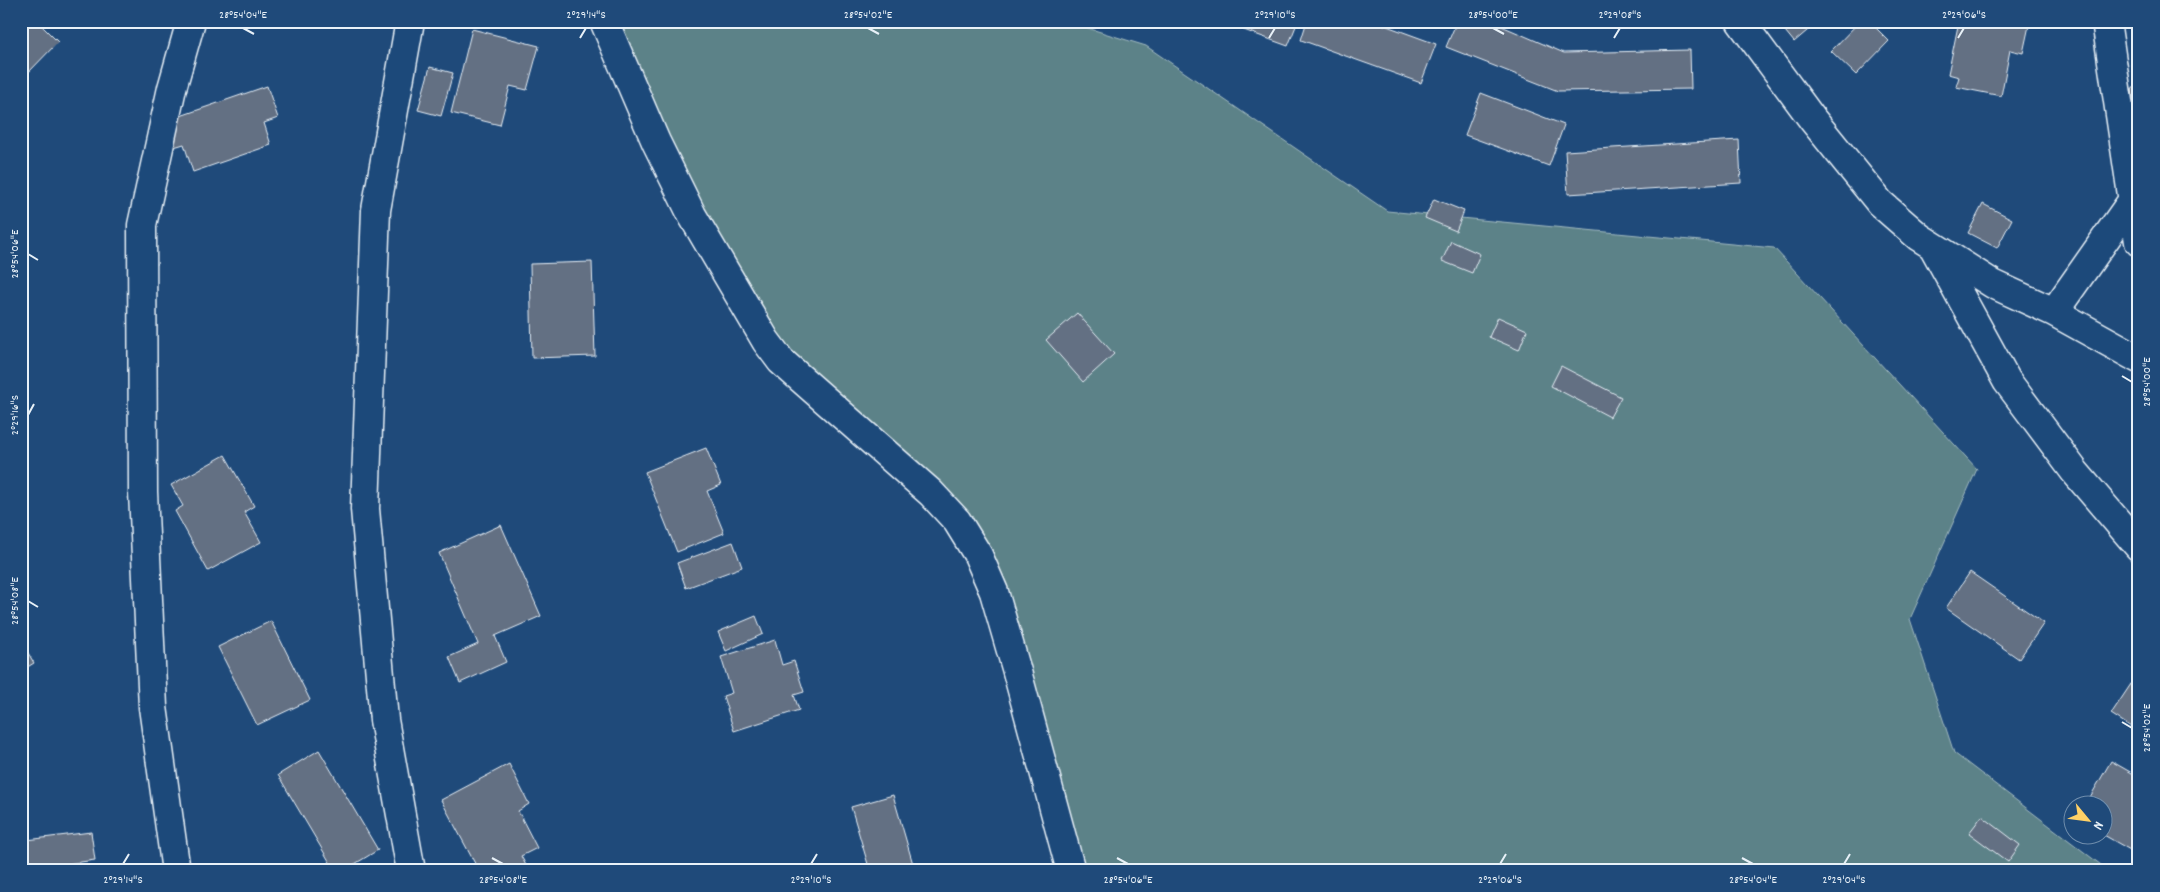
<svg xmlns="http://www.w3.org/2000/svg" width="2160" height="892" viewBox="0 0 2160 892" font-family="Dekko,sans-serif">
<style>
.green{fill:#5c8288;stroke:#a2bac0}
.building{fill:#646f83;stroke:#e8f1f8}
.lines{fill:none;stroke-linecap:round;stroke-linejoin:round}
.minor-casing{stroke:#e8f1f8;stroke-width:31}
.minor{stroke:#1f4a7a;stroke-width:28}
.ticks{fill:none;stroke:#e8f1f8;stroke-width:2}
.neatline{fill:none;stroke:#e8f1f8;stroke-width:2}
.ticks-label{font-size:12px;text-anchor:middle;fill:#e8f1f8}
</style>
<rect width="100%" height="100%" fill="#1f4a7a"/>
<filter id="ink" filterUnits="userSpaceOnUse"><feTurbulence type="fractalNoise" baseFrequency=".02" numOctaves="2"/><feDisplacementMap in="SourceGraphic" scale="10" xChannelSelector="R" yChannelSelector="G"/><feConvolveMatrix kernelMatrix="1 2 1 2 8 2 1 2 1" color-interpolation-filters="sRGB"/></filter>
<g filter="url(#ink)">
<path class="green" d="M604 21H1065L1146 46 1387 211 1774 248 1977 469 1910 619 1954 753 2109 871H1071L978 555 781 361Z"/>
<path class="building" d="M21 21H37L58 42 26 75 21 70Z
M1219 21H1298L1288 46Z
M1307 21H1373L1436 44 1421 83 1301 40Z
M1457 21H1490L1564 53 1690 50 1691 89 1558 91 1446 47Z
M1777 21H1811L1814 25 1794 42Z
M1860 21H1869L1889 41 1856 75 1831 51Z
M1959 21H2030L2023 53 2010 50 2001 96 1956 87 1959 77 1948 74Z
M472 29 539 46 527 90 510 86 500 125 451 113Z
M430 67 453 73 441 116 418 110Z
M267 86 278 118 264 123 271 145 193 172 184 144 174 147 166 121Z
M2132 88H2139V136H2137Z
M1481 93 1564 125 1549 166 1465 135Z
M1739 140 1741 183 1568 194 1565 151Z
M1434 199 1464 211 1456 231 1425 218Z
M1983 204 2012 219 1997 248 1968 233Z
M1451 241 1480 254 1472 273 1442 261Z
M592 262 595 356 532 358 530 264Z
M1077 313 1114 354 1083 382 1046 340Z
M1498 317 1527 330 1519 350 1489 337Z
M1561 366 1621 397 1610 417 1551 386Z
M706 448 721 485 707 491 724 533 677 552 645 472Z
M225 455 254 506 244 512 261 542 208 571 175 511 183 506 171 485Z
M501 525 541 616 495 636 506 662 460 683 449 657 478 644 439 553Z
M733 542 742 567 686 588 677 563Z
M1970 572 2044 623 2019 659 1946 608Z
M756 616 763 634 726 651 718 632Z
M271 621 310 700 257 725 218 647Z
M775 640 782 665 794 661 804 692 794 695 799 710 734 731 723 696 732 693 721 657Z
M21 641 34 663 21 671Z
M2139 672V732L2111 714Z
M319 750 378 850 343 871H335L278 775Z
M2111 761 2139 777V855L2102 834V804H2086Z
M509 764 529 804 518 811 537 848 521 856 529 871H479L441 800Z
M893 795 915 871H870L851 807Z
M1982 816 2020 845 2008 862 1969 833Z
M91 832 95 860 31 869 27 840Z"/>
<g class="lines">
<g class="minor-casing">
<path id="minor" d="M410 21 376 210 365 509 384 720 411 871
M604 21 656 142 692 215 766 341 781 361 931 493 957 521 978 555 994 592 1016 668 1071 871
M1740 21 1813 120 1880 203 1919 237 1993 284 2054 312 2139 359
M2106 21 2139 242
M1934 248 2007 381 2075 472 2139 547
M2054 312 2132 201
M176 871 153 707 143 492 142 225 172 88 191 21"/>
</g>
<use href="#minor" class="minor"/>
</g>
</g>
<path class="ticks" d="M243 28 254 34M868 28 879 34M1493 28 1504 34M580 38 586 28M1269 38 1275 28M1614 38 1620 28M1958 38 1964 28M28 254 38 260M2122 376 2132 382M28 415 34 404M28 601 38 607M2122 722 2132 728M492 858 503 864M1117 858 1128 864M1742 858 1753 864M123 864 129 854M811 864 817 854M1500 864 1506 854M1844 864 1850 854"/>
<rect width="2160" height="892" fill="none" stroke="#1f4a7a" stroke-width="55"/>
<g transform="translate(2088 820) rotate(119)"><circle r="24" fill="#1f4a7a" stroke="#6f8dac"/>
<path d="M0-4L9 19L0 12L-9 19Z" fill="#ffd166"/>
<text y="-8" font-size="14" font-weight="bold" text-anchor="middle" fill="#e8f1f8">N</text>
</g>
<rect x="28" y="28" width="2104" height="836" class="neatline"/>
<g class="ticks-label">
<text x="243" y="18">28°54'04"E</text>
<text x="586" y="18">2°29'14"S</text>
<text x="868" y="18">28°54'02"E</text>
<text x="1275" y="18">2°29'10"S</text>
<text x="1493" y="18">28°54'00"E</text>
<text x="1620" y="18">2°29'08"S</text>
<text x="1964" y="18">2°29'06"S</text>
<text transform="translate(14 254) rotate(-90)" y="4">28°54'06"E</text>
<text transform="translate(2146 382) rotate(-90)" y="4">28°54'00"E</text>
<text transform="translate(14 415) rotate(-90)" y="4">2°29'16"S</text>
<text transform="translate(14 601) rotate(-90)" y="4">28°54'08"E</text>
<text transform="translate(2146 728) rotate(-90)" y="4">28°54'02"E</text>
<text x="123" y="883">2°29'14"S</text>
<text x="503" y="883">28°54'08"E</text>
<text x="811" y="883">2°29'10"S</text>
<text x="1128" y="883">28°54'06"E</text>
<text x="1500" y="883">2°29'06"S</text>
<text x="1753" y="883">28°54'04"E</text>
<text x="1844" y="883">2°29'04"S</text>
</g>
</svg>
